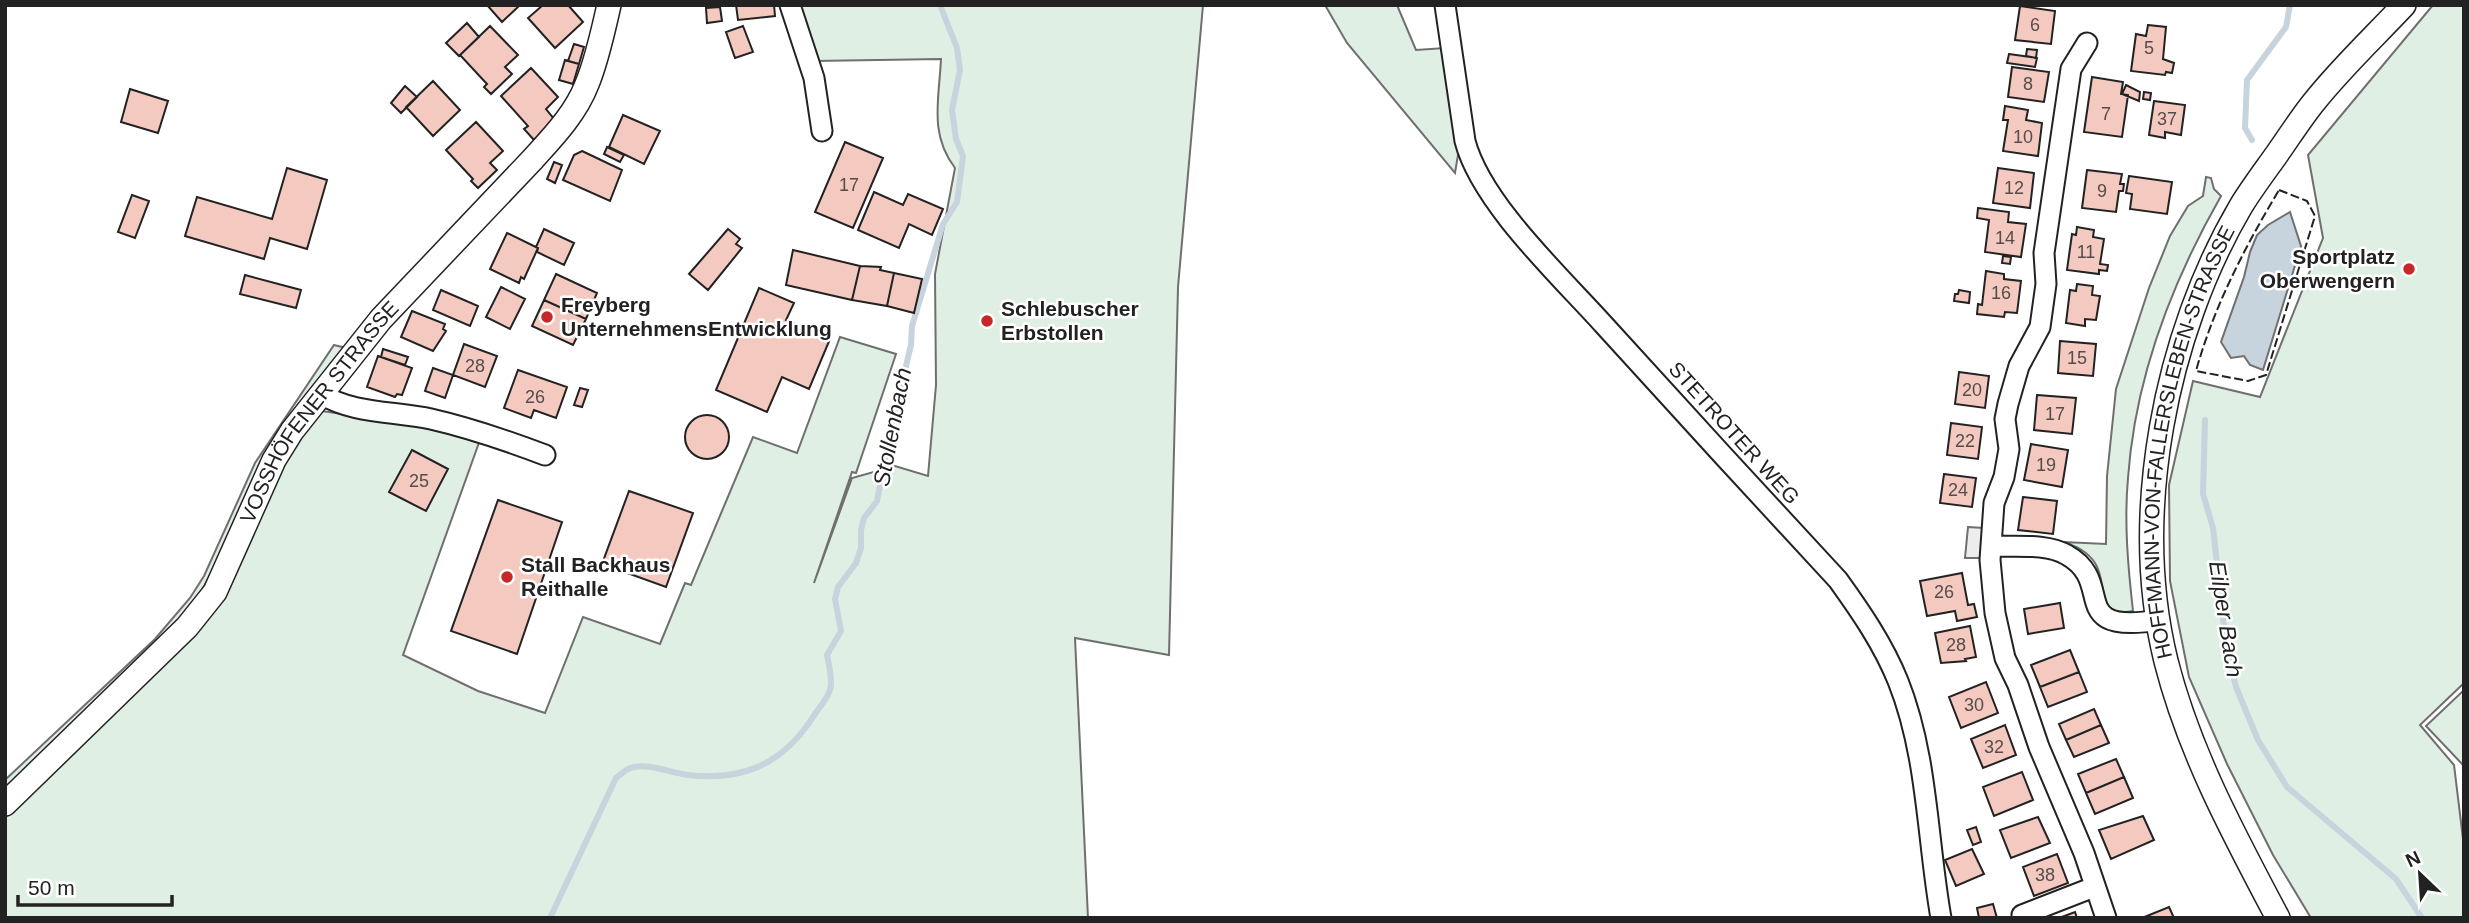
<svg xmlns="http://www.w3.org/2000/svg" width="2469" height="923" viewBox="0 0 2469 923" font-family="Arial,sans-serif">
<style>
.green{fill:#e0efe3;stroke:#6f6f6f;stroke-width:2}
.parking{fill:#ededed;stroke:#6f6f6f;stroke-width:2}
.water{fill:#c7d3dd;stroke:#6f6f6f;stroke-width:2}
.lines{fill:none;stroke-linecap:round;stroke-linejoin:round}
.stream{stroke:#c7d3dd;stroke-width:6}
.building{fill:#f3c9c0;stroke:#222;stroke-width:2}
.minor-casing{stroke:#222;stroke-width:23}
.tertiary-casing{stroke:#222;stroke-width:26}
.minor{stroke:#fff;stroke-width:19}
.tertiary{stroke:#fff;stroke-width:23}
.fence{stroke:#222;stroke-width:2;stroke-dasharray:9 3.5;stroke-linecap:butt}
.poi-dot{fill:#c62828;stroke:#fff;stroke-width:2.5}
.labels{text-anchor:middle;stroke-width:5;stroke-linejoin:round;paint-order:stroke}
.number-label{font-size:18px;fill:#564c4a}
.poi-label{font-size:21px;font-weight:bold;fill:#222;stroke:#fff;text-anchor:start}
.street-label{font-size:21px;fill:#222;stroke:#fff}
.water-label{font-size:23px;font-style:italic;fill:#222;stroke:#fff}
</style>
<rect width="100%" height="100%" fill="#fff"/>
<path class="green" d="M795 5H1203L1178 287 1169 655 1075 638 1088 918H5V816L175 652 293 445 322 411 356 416H389L481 437 403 655 478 691 545 713 583 617 660 644 685 583 691 585 753 437 797 453 840 337 896 354 856 473 852 472 814 583 852 478 895 466 928 476 936 385 935 274 955 168C929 134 939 100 941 59L814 61Z
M1325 5H1397L1416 50 1445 48 1460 143 1455 173 1347 43Z
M2433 5H2464V683L2420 725 2454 765 2464 847V918H2311L2273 855 2227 764 2189 677 2170 581 2169 485 2193 381 2260 397 2323 238 2308 155Z
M2206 177 2211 178 2214 189 2221 196C2172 282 2135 378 2128 478 2124 522 2128 567 2133 611 2094 618 2109 585 2095 563 2087 551 2076 546 2063 542L2106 544 2107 476 2116 389 2149 288 2170 236 2188 206 2203 196Z
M334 345 346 348 217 563 194 604 5 791V780L155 639 190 598 204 576 255 463Z
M2464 690V766L2426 726Z"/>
<path class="parking" d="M1968 527 1984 528 1982 558H1965Z"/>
<path class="water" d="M2290 212 2301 246 2263 370 2250 365 2244 356 2231 358 2221 342 2244 277 2250 252 2257 235 2268 225Z"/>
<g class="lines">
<path class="stream" d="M2252 140 2245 128 2247 80 2286 27 2290 5
M2205 420 2203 494 2213 528 2226 645 2236 687 2258 740 2287 787 2396 879 2422 918
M550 918 616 778C620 775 625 770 630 768 646 762 671 773 688 775 740 781 779 766 809 723 830 690 836 696 827 655L841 631 835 599 838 587 856 563 861 548V530L864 518 877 501 893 420 911 345 912 326 943 224 957 202 963 156 956 139 952 110 960 70 957 48 940 5"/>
</g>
<path class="building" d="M487 5H520L502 22Z
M568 5 583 22 555 48 528 18 543 5Z
M736 5H774L775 16 738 20Z
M2020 6 2055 11 2051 44 2015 40Z
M720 7 722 21 707 23 706 8Z
M467 23 479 37 459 56 446 43Z
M2148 25 2166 27 2163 59 2174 63 2172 73 2166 72 2165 75 2131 71 2136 34 2146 36Z
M490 26 518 55 505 67 512 74 491 94 484 87 487 84 460 55Z
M743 26 753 52 735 58 726 32Z
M574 44 584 47 579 64 568 61Z
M2027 49 2037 50 2036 58 2026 56Z
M2009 54 2037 58 2035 67 2007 63Z
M565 60 579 64 573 84 559 80Z
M2012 67 2049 72 2044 102 2008 97Z
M531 68 558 97 546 109 554 119 534 140 524 129 528 126 501 96Z
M2092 77 2123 82 2121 94 2128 95 2122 137 2084 132Z
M433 81 460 110 433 136 406 107Z
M2126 85 2140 92 2139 101 2122 94Z
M405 86 417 97 401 113 391 103Z
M130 89 168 101 158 133 121 122Z
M2144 92 2151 93 2150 100 2143 99Z
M2154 101 2185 105 2181 135 2165 132V138L2149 135Z
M2005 106 2028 110 2026 120 2042 123 2038 156 2003 151 2008 120H2003Z
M623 115 660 131 644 164 609 147Z
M476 122 503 151 490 163 497 170 478 188 471 181 473 179 446 150Z
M845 142 883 158 853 228 815 212Z
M607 147 624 155 620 162 604 154Z
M582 151 622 170 610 201 563 180 574 155Z
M554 162 562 165 555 183 547 179Z
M287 168 327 180 307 249 270 238 264 259 185 236 197 197 272 219Z
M1998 168 2034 173 2030 208 1993 203Z
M2087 170 2122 174 2120 184H2124L2123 191H2119L2116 212 2082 208Z
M2129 176 2172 182 2167 214 2130 209 2132 194 2126 193Z
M874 192 903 205 908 194 943 209 932 235 909 224 899 248 858 230Z
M132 195 149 201 135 238 118 232Z
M1978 208 2009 212 2008 222 2026 224 2021 257 1985 252 1989 220 1977 218Z
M2077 227 2094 230 2093 237 2104 239 2100 264 2108 265 2107 271 2099 270V274L2067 270 2072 234 2076 235Z
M544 229 574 243 564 265 537 252 538 248 536 247Z
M728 229 740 239 736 244 742 248 708 290 689 274Z
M507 233 538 248 524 279 521 277 519 283 490 269Z
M793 250 860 266 852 300 786 285Z
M2003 256 2011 257 2010 264 2002 263Z
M860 266 881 267 880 270 894 273 887 306 852 300Z
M1986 271 2004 274V279L2021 281 2017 313 2005 312 2004 317 1977 314 1978 304 1982 305Z
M894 273 922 279 914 313 887 306Z
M556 274 597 293 586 319 544 300Z
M245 275 301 290 296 308 240 294Z
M2077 284 2093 286 2092 295 2100 296 2096 320 2085 319V326L2066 323 2070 290 2076 291Z
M501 287 525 299 510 329 486 317Z
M759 288 794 303 786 320 830 339 809 389 782 377 767 412 716 390Z
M441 290 478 306 470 326 433 310Z
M1959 290 1970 292 1969 303 1954 301 1955 294H1958Z
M544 300 586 319 573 345 532 326Z
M412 311 445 324 443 329 446 331 433 351 401 337Z
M2060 341 2096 344 2093 376 2058 373Z
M464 344 497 356 485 387 453 375Z
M383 349 408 357 405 365 381 357Z
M378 356 412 368 402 395 397 394 395 397 367 387Z
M433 368 453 375 445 398 425 391Z
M518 370 567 387 556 418 534 410 531 418 504 408Z
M1959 372 1989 376 1985 408 1955 404Z
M580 388 588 390 582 407 574 405Z
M2037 395 2076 398 2072 434 2034 430Z
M685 437a22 22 0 1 1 44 0a22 22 0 1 1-44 0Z
M1951 423 1982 427 1978 459 1947 455Z
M2031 444 2068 450 2062 487 2024 480Z
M412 450 448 469 426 511 389 492Z
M1944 474 1976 478 1972 507 1940 503Z
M629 491 693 513 666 587 602 564Z
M2023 497 2057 501 2053 534 2018 530Z
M498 500 562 522 517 654 451 631Z
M1962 573 1968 605 1974 604 1977 617 1957 621 1955 611 1927 616 1920 581Z
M2060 603 2064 628 2028 634 2024 609Z
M1970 626 1976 657 1965 659 1966 661 1941 663 1935 633Z
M2070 650 2079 672 2040 687 2031 665Z
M2079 672 2087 692 2048 707 2040 687Z
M1986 682 1998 713 1961 728 1949 697Z
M2094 709 2101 725 2066 740 2059 724Z
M2005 725 2016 755 1983 768 1971 739Z
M2101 725 2109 743 2074 757 2066 740Z
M2116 759 2124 777 2086 793 2078 774Z
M2022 772 2033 800 1994 816 1983 787Z
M2124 777 2133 798 2095 814 2086 793Z
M2143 816 2154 840 2111 859 2099 830Z
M2038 817 2050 843 2011 858 2000 830Z
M1976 827 1981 842 1973 845 1967 830Z
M1972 849 1984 874 1956 886 1945 860Z
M2057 854 2068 883 2034 896 2023 867Z
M1993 904 1997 918H1979L1977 908Z
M2169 907 2174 918H2142Z
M2075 912 2077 918H2059Z"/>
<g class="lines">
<g class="minor-casing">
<path id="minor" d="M790 5 814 78 822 131
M1445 5 1465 141C1481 203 1561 277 1604 325 1682 411 1759 495 1838 580 1861 612 1883 644 1898 681 1928 756 1927 839 1941 918
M2087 43 2071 69 2044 253 2046 284 2040 327 2019 366 2008 404 2005 419 2009 449 2004 477 1994 503 1990 560 1995 613 2005 658 2018 685 2039 747 2084 853 2106 918
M321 394C353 414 395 411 431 419 470 428 508 441 545 455
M1992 546C2015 547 2047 543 2067 555 2117 583 2064 635 2159 620
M2022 915 2094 887"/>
</g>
<g class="tertiary-casing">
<g id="tertiary">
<path id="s1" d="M5 804 187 627 215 592 274 460 292 431 381 319 533 159C553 137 576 113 587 84 597 60 603 31 609 5"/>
<path id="s2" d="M2278 918C2234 835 2189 752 2166 661 2130 515 2165 335 2241 206 2252 188 2265 171 2277 154 2289 137 2301 118 2314 102 2341 68 2374 37 2404 5"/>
</g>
</g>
<use href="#minor" class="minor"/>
<use href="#tertiary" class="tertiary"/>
<path class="fence" d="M2279 190 2307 201 2315 216 2266 375 2248 381 2196 371C2214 306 2245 247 2279 190Z"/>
</g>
<g class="poi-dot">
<circle cx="2409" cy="269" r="7"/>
<circle cx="547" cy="317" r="7"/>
<circle cx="987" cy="321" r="7"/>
<circle cx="507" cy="577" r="7"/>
</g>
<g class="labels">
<g class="number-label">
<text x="2035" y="31">6</text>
<text x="2149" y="54">5</text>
<text x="2028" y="90">8</text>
<text x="2106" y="120">7</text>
<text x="2167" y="125">37</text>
<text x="2023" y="143">10</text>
<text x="849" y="191">17</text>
<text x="2014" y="194">12</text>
<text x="2102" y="197">9</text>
<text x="2005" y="244">14</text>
<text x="2086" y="258">11</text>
<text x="2001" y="299">16</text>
<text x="2077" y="364">15</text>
<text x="475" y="372">28</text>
<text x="1972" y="396">20</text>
<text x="535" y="403">26</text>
<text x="2055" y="420">17</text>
<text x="1965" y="447">22</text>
<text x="2046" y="471">19</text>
<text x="419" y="487">25</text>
<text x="1958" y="496">24</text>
<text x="1944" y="598">26</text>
<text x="1956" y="651">28</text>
<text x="1974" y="711">30</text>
<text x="1994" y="753">32</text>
<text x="2045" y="881">38</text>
</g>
<g class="poi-label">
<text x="2395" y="264" text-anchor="end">Sportplatz<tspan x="2395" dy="24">Oberwengern</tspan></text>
<text x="561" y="312">Freyberg<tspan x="561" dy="24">UnternehmensEntwicklung</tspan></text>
<text x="1001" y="316">Schlebuscher<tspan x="1001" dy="24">Erbstollen</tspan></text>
<text x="521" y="572">Stall Backhaus<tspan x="521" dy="24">Reithalle</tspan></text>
</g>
<g class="street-label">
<text dy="7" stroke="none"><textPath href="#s1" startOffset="508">VOSSHÖFENER STRASSE</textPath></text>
<text transform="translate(1734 433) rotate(48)" y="7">STETROTER WEG</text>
<text dy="7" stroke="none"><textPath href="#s2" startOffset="506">HOFFMANN-VON-FALLERSLEBEN-STRASSE</textPath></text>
</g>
<g class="water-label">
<text transform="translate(892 427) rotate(-79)" y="8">Stollenbach</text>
<text transform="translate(2226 619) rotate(81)" y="8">Eilper Bach</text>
</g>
</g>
<rect width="2469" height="923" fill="none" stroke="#222222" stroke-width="14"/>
<g transform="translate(2420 874) rotate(335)" stroke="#ffffff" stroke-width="5" paint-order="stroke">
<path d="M0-5L12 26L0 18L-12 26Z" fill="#222222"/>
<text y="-10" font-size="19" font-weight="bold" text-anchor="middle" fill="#222222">N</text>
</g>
<path d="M18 895v10h154v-10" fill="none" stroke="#222222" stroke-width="3.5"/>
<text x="28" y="895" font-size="21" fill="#222222" stroke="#ffffff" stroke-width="5" paint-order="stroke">50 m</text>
</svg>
